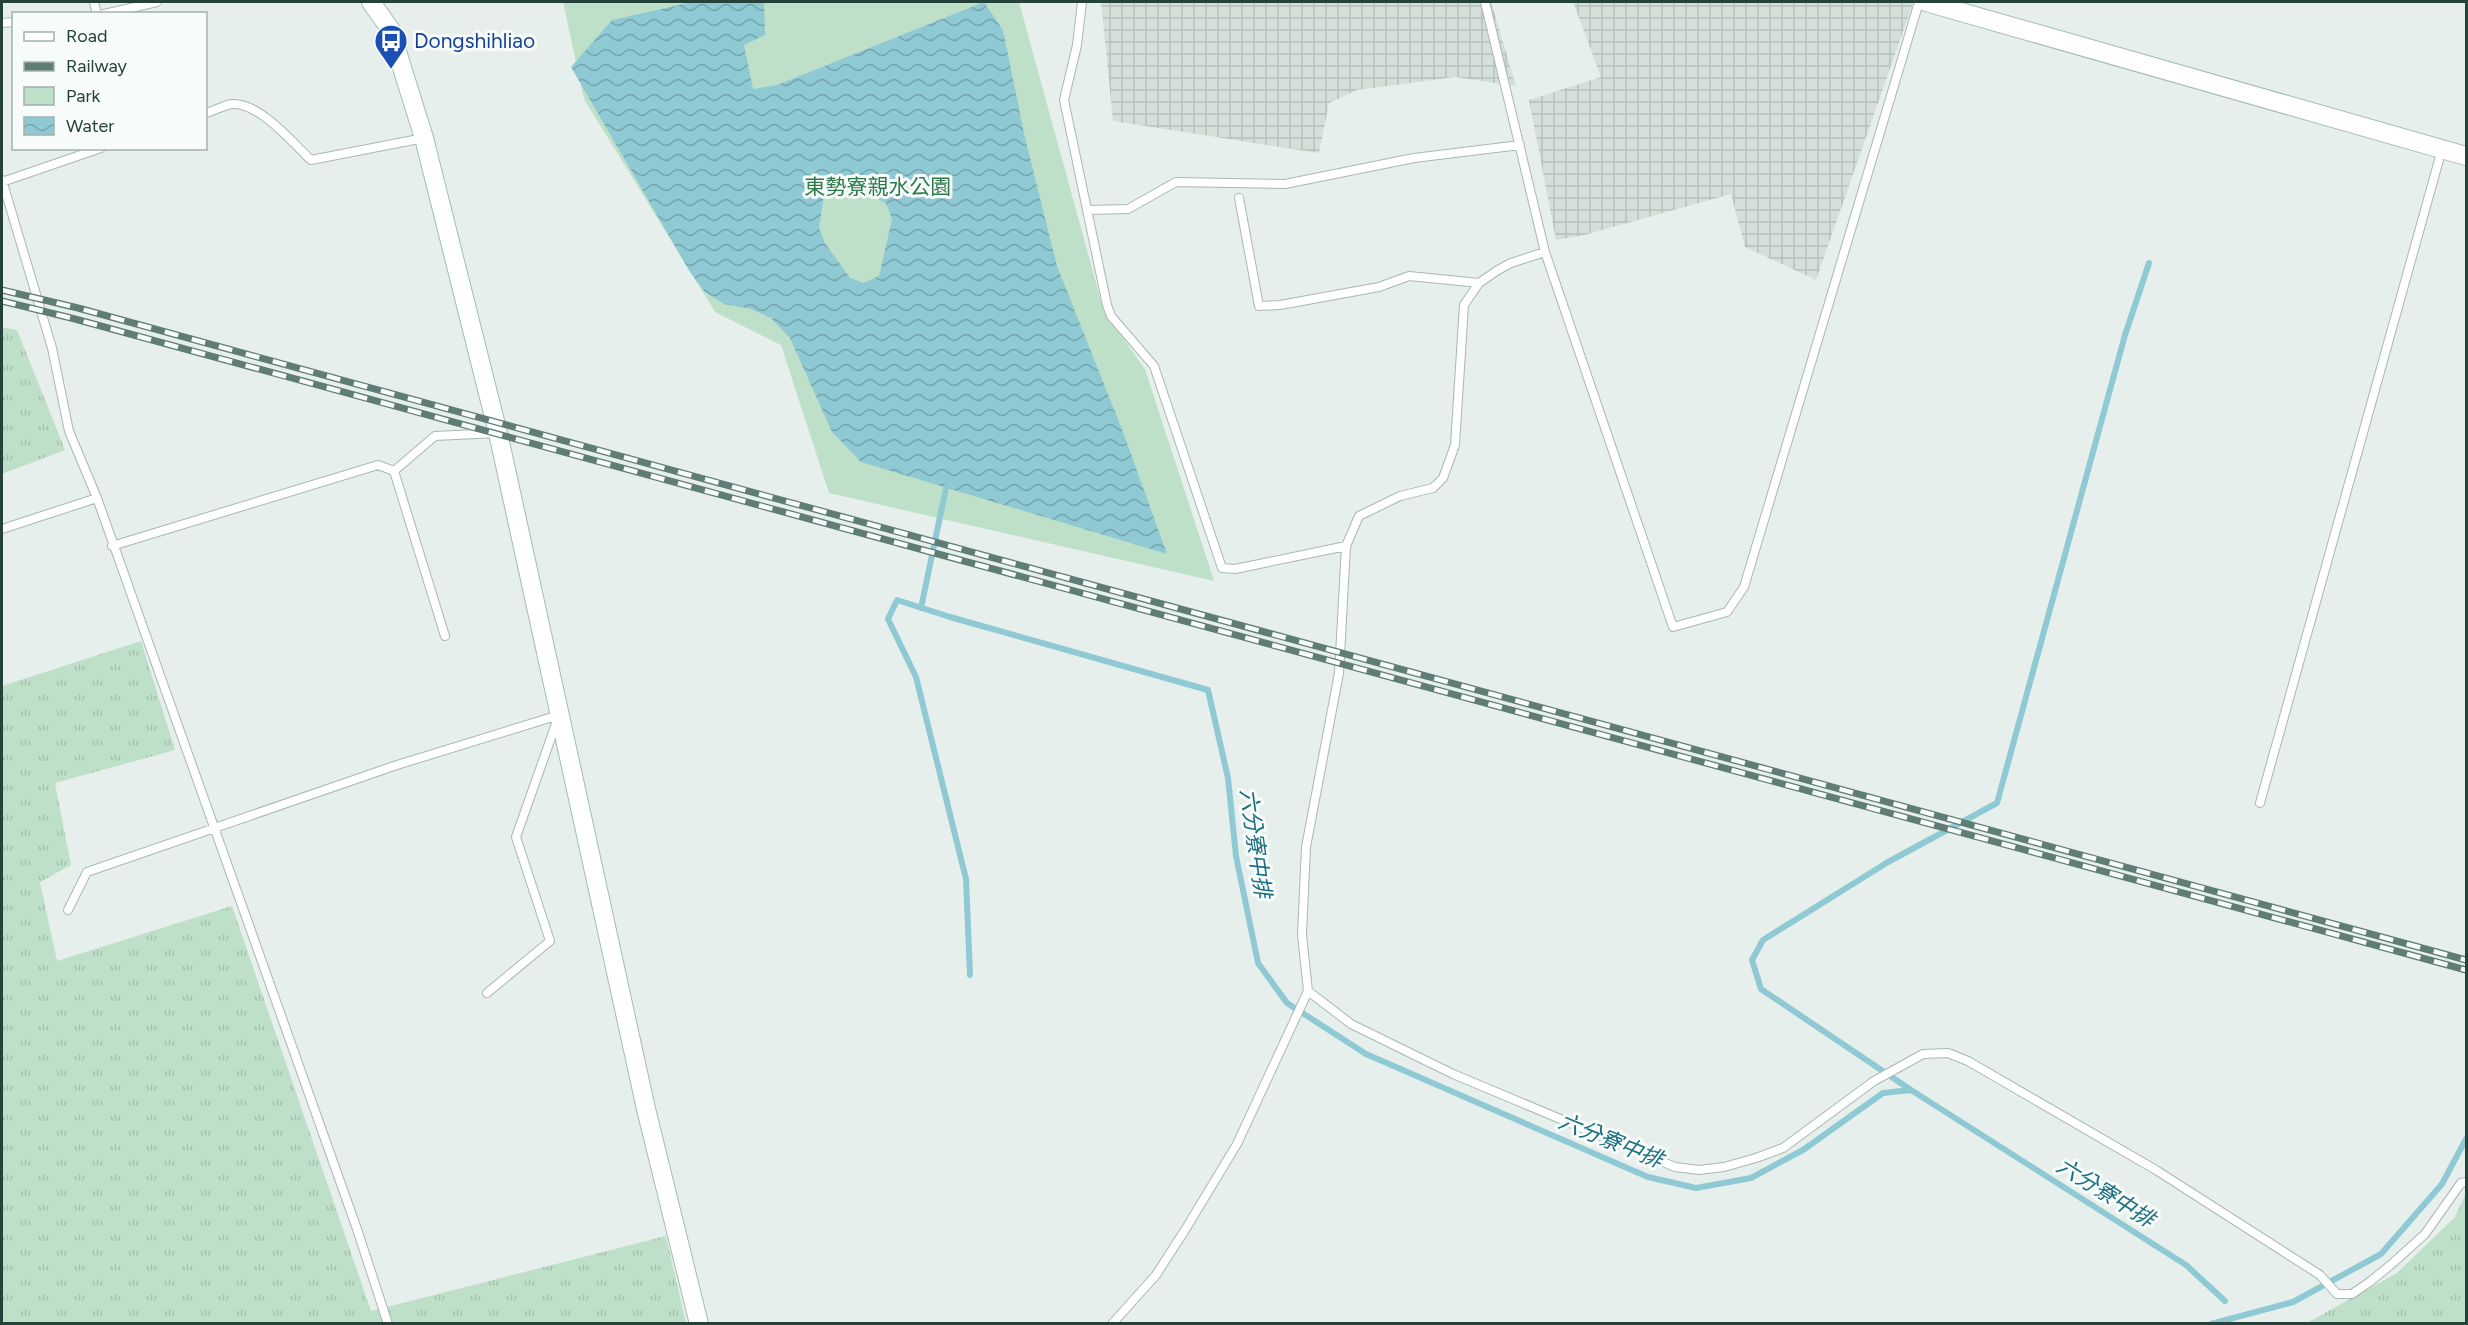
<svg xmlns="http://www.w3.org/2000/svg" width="2468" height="1325" viewBox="0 0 2468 1325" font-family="Figtree,'Noto Sans TC',sans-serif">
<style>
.industrial{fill:url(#industrial-grid)}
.grass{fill:url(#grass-tufts)}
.green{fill:#bfe0c8}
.water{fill:url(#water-waves);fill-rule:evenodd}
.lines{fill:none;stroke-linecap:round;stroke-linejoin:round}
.stream{stroke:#8ec9d4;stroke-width:6}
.lane-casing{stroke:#a8b8b2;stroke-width:10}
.secondary-casing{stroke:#a4bbb3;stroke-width:20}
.lane{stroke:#fff;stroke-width:8}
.secondary{stroke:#fff;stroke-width:18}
.rail-casing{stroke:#5f7d75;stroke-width:7}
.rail{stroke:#f7fbf9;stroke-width:4.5;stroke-dasharray:14;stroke-linecap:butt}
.labels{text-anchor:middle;stroke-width:6;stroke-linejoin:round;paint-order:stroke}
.transit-label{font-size:21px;fill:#164399;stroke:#f7fbf9;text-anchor:start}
.park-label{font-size:21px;fill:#2d7a4b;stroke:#f7fbf9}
.water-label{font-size:22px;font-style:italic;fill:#1c6f80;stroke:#f7fbf9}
</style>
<defs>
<pattern id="industrial-grid" width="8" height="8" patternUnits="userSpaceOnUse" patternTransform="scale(1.5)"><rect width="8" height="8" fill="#d4dfda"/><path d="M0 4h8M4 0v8" fill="none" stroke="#b6c1bc"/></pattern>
<pattern id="grass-tufts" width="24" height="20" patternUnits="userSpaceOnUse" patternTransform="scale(1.5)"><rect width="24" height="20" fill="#bfe0c8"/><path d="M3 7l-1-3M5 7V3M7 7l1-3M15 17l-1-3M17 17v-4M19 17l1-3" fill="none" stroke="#a4c1ad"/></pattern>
<pattern id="water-waves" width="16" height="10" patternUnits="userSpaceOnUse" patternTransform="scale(1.5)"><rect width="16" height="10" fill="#8ec9d4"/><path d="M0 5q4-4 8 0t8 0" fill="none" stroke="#74a5ad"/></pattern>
</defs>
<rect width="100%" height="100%" fill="#e6efeb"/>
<path class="industrial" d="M1101 2H1491L1516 86 1455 77 1357 90 1329 103 1319 153 1113 121Z
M1573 2 1913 3 1816 280 1745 247 1731 194 1584 235 1556 240 1529 100 1601 77Z"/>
<path class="grass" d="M2 327 17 330 65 450 2 474Z
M141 641 175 750 55 783 71 865 40 882 57 961 232 906 371 1311 666 1236 686 1323H2V686Z
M2466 1193V1323L2305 1324 2397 1273 2455 1217Z"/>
<path class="green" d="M563 2H1019L1104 312 1145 369 1214 581 829 493 781 345 715 312 584 99Z"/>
<path class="water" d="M692 2H764L765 35 744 45 753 89 777 85 984 2 1003 30 1025 138 1057 266 1123 432 1167 554 861 462 832 432 790 338 771 318 751 309 724 304 705 292 690 272 571 67 612 20ZM847 185 886 203 892 219 879 276 863 283 850 278 825 243 819 228 825 189Z"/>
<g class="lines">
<path class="stream" d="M921 608 946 488
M970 975 966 879 916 677 888 619 897 600 950 617 1208 690 1228 778 1236 856 1258 963 1287 1003 1366 1054 1648 1177 1696 1188 1751 1178 1803 1150 1883 1093 1911 1090 2186 1265 2225 1301
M1911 1090 1761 989 1752 960 1763 940 1888 862 1997 803 2125 335 2149 263
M2211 1324 2293 1302 2381 1254 2442 1184 2466 1139"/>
<g class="lane-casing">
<path id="lane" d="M94 2 97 14
M1082 2 1077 45 1064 100 1107 305 1111 316 1154 366 1222 568 1235 569 1346 546 1359 516 1400 496 1433 488 1443 478 1455 445 1464 305 1479 283 1498 270 1511 263 1545 252
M1485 2 1545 252 1673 627 1727 612 1744 587 1919 2
M104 14 157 2
M2 23 14 22
M206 113C214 111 224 105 232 104 259 102 293 143 311 160L424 138
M2 180 52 348 69 431 97 498 357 1229 388 1324
M2 182 101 148
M1239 198 1259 306 1280 305 1379 287 1409 276 1479 283
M1087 210 1128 209 1176 182 1285 184 1414 158 1520 145
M394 471 445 636
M2 529 97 498
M112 546 378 465 394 471 435 436 498 433
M1346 546 1339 673 1306 847 1302 935 1308 991 1351 1024 1453 1074 1675 1167 1699 1170 1724 1167 1756 1158 1783 1148 1874 1081 1923 1054 1948 1053 1968 1061 2156 1170 2320 1275 2337 1294H2352L2371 1281 2394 1262 2425 1234 2461 1183 2466 1182
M2260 803 2442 149
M68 910 87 872 397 765 559 715 516 837 550 941 487 993
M1112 1324 1156 1275 1185 1230 1237 1144 1308 991"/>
</g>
<g class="secondary-casing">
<path id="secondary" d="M371 2 390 29 424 138 498 433 646 1109 699 1324
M1926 2 2466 156"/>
</g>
<use href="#lane" class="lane"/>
<use href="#secondary" class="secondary"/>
<g class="rail-casing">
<path id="rail" d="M2 290 78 308 2466 960
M2 301 75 319 2466 970"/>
</g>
<use href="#rail" class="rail"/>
</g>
<defs>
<g id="bus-pin" transform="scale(1.725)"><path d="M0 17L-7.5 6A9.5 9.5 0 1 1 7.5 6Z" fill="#1a4fb4" stroke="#f7fbf9"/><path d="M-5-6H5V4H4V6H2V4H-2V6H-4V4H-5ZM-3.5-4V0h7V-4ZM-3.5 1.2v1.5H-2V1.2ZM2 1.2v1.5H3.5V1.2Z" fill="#fff"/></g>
</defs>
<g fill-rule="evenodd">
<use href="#bus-pin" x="391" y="41"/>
</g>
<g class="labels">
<g class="transit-label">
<text x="414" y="48">Dongshihliao</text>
</g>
<g class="park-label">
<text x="878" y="194">東勢寮親水公園</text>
</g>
<g class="water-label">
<text transform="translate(1256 843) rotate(82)" y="8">六分寮中排</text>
<text transform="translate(1611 1140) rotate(22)" y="8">六分寮中排</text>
<text transform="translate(2106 1192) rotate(32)" y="8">六分寮中排</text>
</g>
</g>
<rect width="2468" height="1325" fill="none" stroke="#24423a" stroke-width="6"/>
<rect x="12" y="12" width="195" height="138" fill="#f7fbf9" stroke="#a3b1ad" stroke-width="1.5"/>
<rect x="24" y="32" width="30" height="9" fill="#ffffff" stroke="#a3b1ad" stroke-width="1.5"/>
<text x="66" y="42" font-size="18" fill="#24423a">Road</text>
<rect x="24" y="62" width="30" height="9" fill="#5f7d75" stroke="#a3b1ad" stroke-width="1.5"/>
<text x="66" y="72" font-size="18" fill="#24423a">Railway</text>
<rect x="24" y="87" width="30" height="18" fill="#bfe0c8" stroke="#a3b1ad" stroke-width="1.5"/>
<text x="66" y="102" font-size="18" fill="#24423a">Park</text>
<rect x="24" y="117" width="30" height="18" fill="url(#water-waves)" stroke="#a3b1ad" stroke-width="1.5"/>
<text x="66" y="132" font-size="18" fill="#24423a">Water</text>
</svg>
